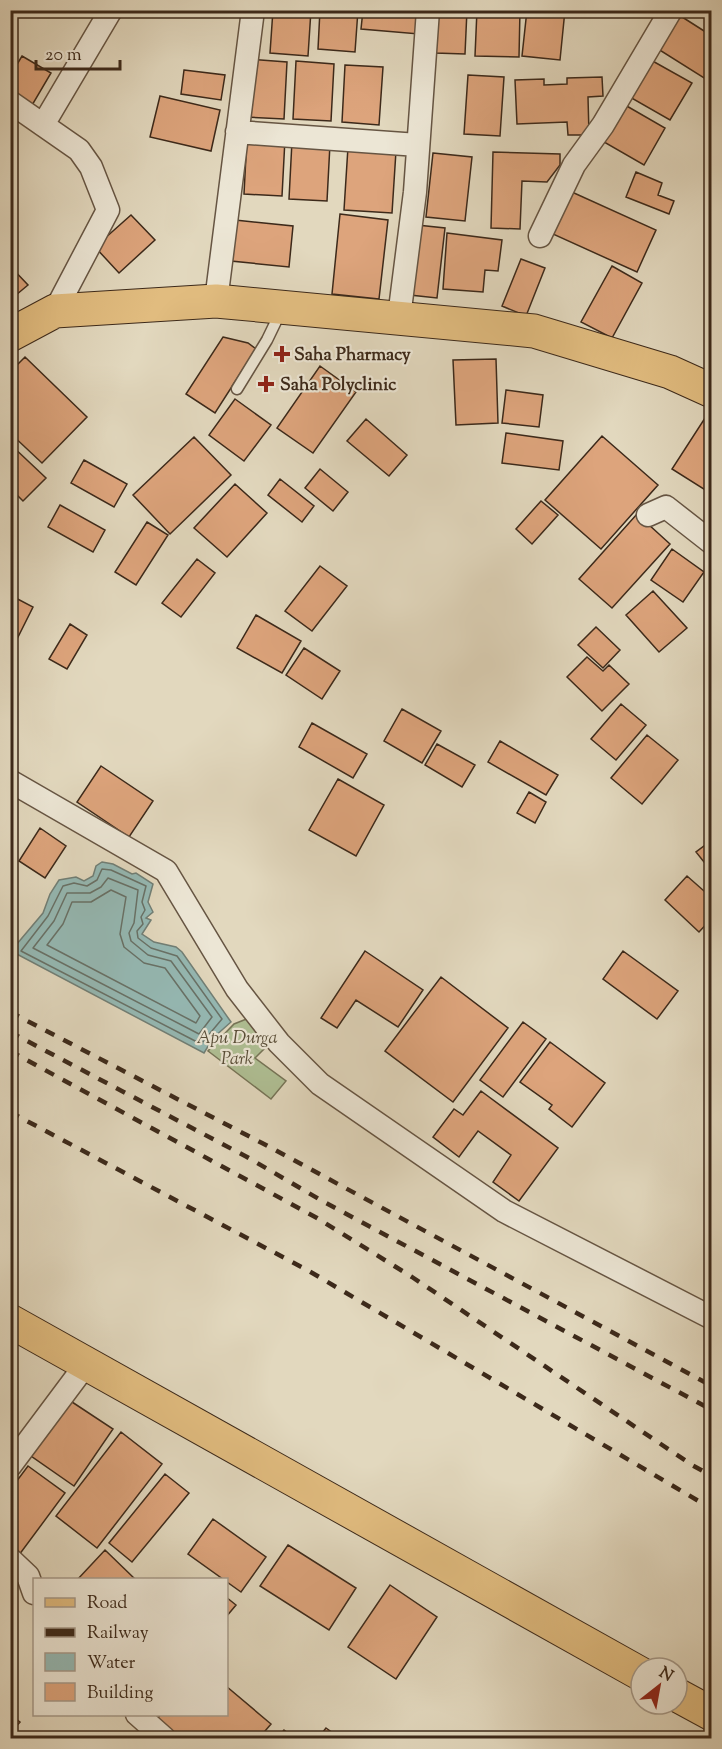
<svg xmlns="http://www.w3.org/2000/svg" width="722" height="1749" viewBox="0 0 722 1749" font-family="'Sorts Mill Goudy',serif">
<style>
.green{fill:#afbf94;stroke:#767457;stroke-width:1.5}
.water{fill:#95b9b4;stroke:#717f76;stroke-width:1.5}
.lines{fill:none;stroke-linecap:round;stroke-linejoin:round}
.shore{stroke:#687167;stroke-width:1.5}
.building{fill:#dda47c;stroke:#3c291a;stroke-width:1.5}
.service-casing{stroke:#665543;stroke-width:13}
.minor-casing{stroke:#665543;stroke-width:25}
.primary-casing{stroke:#3c291a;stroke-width:35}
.service{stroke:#ece6d5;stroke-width:10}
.minor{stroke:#ece6d5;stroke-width:22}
.primary{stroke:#e1bc7f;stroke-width:33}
.rail{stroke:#3c291a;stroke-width:4.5;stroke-dasharray:10 10;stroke-linecap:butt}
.poi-dot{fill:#8f2418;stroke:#ece6d5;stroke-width:2}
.labels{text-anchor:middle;stroke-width:4.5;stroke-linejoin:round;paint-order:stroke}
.poi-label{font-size:18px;font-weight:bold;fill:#3c291a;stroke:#ece6d5;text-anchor:start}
.park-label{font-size:18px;font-style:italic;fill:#594e38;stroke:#ece6d5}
</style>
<rect width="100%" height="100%" fill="#e2d8be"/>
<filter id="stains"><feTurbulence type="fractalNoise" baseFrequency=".00333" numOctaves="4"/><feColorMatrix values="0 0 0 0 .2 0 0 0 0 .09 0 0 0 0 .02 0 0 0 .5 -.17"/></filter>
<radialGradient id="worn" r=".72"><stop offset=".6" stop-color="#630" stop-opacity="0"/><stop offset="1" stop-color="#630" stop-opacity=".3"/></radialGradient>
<path class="green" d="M254 1016 268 1045 255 1058 286 1081 271 1099 208 1051 234 1024Z"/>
<path class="water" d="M102 862 113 864 132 874 136 873 153 884 148 902 153 912 146 918 151 920 142 934 154 942 176 947 182 952 231 1022 213 1038 204 1053 11 951 43 913 50 894 59 880 76 877 84 881 93 876 96 866Z"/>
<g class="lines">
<path class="shore" d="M102 869 111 870 146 886 142 902 145 910 141 917 143 924 137 931 138 938 151 948 177 956 222 1019 201 1044 21 951 48 916 63 886 74 883 87 886 97 880Z
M108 878 138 890 134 923 129 933 131 941 148 955 171 961 212 1017 199 1034 33 948 54 921 67 893H90L101 887Z
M111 890 126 897 120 934 124 947 144 963 165 968 200 1016 196 1023 47 945 63 924 72 902H91Z"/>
</g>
<path class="building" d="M273 10H311L308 56 270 53Z
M320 10H358L355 52 318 49Z
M363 10H421L419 34 361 29Z
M439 10H467L465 54 435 53Z
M477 10H520L519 57 475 56Z
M527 10H565L560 60 522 56Z
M679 15 712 36V83L658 49Z
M22 56 51 73 31 107 10 94V76Z
M249 59 287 62 284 119 246 117Z
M649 59 692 83 670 120 628 96Z
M296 61 334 64 331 121 293 119Z
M345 65 383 67 379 125 342 122Z
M184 70 225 75 221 100 181 94Z
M468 75 504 77 500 136 464 134Z
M602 77 603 96 588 97 589 135H568L567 122 517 124 515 80 544 79V85L567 84V78Z
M160 96 220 110 211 151 150 137Z
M625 105 665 128 644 165 604 142Z
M247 136 285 139 282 196 244 194Z
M292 141 330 144 327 201 289 199Z
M348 147 396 151 392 213 344 210Z
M493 152 560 154V165L547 182 522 181 520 229 491 228Z
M433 153 472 157 465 221 426 217Z
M636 172 662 183 658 195 674 201 669 214 626 197Z
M563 188 656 230 637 272 544 230Z
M340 214 388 220 379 299 332 294Z
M131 215 155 240 119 273 95 247Z
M235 220 293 226 289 267 231 261Z
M417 225 445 228 437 298 410 295Z
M447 233 502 240 498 271 485 270 483 292 443 289Z
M521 259 545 268 526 316 502 306Z
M10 266 28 285 10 300Z
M612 266 642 283 612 338 581 322Z
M223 337 248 343 256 349 215 413 186 394Z
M25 357 87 417 42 463 10 433V372Z
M496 359 498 423 456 425 453 360Z
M320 366 356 392 313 453 277 428Z
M506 390 543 395 539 427 502 423Z
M235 399 271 425 244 461 209 435Z
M705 418 712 422 710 493 672 469Z
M366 419 407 455 389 476 347 441Z
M506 433 563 441 559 470 502 463Z
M602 436 658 485 601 549 545 500Z
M194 437 231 475 170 534 133 495Z
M10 444 46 478 23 501 10 488Z
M84 460 127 484 114 507 71 483Z
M320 469 348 492 333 511 305 488Z
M280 479 314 506 302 522 268 495Z
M235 484 267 513 227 557 194 528Z
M541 501 558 515 532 544 516 529Z
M60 505 105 530 93 552 48 527Z
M637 514 670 544 612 608 579 579Z
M147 522 168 535 136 585 115 572Z
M672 549 704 572 683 602 651 580Z
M197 559 215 573 181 617 162 603Z
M320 566 347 586 312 631 285 611Z
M653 591 687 628 659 652 626 615Z
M10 595 33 607 15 643 10 641Z
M256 615 301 641 282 673 237 648Z
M70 624 87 635 67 669 49 659Z
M596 627 620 650 603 668 578 645Z
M304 648 340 671 322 699 286 675Z
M587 657 603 671 609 665 629 684 602 711 567 677Z
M10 700 17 703 10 714Z
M621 704 646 725 616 760 591 739Z
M402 709 441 731 422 763 384 741Z
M312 723 367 754 353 778 299 747Z
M647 735 678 760 642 804 611 778Z
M500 741 558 775 546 795 488 762Z
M437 744 475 765 462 787 425 765Z
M101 766 153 801 129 837 77 802Z
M338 779 384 805 356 856 309 830Z
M529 792 546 802 535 823 517 813Z
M40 828 66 846 45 878 19 861Z
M712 840V872L696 852Z
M687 876 712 898V918L699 932 665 900Z
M365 951 423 990 398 1027 356 1000 337 1028 321 1018Z
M623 951 678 991 657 1019 603 979Z
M441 977 508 1028 453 1102 385 1051Z
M523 1022 546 1039 503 1097 480 1080Z
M550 1042 605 1083 572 1127 549 1109 552 1105 520 1082Z
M481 1091 558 1148 519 1201 493 1182 511 1155 478 1131 459 1157 433 1137 454 1109 463 1115Z
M69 1400 113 1429 74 1486 31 1456Z
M121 1432 162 1464 97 1548 56 1516Z
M28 1466 65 1493 19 1555 10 1549V1490Z
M165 1474 189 1493 132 1562 109 1543Z
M213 1519 266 1557 241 1592 188 1554Z
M288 1545 356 1588 329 1630 260 1586Z
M105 1550 136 1580H77Z
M390 1585 437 1617 396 1679 348 1647Z
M226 1597 236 1605 226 1617Z
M226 1686 271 1724 259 1738H179L157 1719 161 1714H226Z
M10 1714 20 1722 10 1733Z
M326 1728 340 1738H318Z
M284 1730 295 1738H277Z"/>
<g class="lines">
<g class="service-casing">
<path id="service" d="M237 389 267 340 281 311"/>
</g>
<g class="minor-casing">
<path id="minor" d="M10 102 79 150 91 167 108 210 55 311
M43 125 111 10
M237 132 418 145
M540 236 574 165 603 125 671 10
M216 301 253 10
M399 317 415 192 428 10
M648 515 666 507 712 543
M10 781 166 871 237 989 279 1043 320 1084 504 1211 712 1318
M10 1466 87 1363
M10 1559 28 1576 34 1593
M137 1714 164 1738"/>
</g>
<g class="primary-casing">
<path id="primary" d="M10 335 55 311 216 301 534 331 670 372 712 391
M10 1321 641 1674
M677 1695 712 1714"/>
</g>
<use href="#service" class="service"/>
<use href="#minor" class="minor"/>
<use href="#primary" class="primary"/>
<path class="rail" d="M10 1012 262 1143 712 1386
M10 1032 247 1157 324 1202 712 1410
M10 1051 317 1218 412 1277 692 1465 712 1476
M10 1112 309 1271 712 1509"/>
</g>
<g class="poi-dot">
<path d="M279 345h6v6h6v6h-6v6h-6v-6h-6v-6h6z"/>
<path d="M263 375h6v6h6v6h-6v6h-6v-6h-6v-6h6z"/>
</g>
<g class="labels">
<g class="poi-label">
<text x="294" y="360">Saha Pharmacy</text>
<text x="280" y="390">Saha Polyclinic</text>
</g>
<g class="park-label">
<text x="237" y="1043">Apu Durga<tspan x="237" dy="21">Park</tspan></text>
</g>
</g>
<rect width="722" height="1749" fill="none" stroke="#e2d8be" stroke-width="36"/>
<rect x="12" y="12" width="698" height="1725" fill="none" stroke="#3c291a" stroke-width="3"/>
<rect x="18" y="18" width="686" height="1713" fill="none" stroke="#3c291a" stroke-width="1.5"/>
<rect x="33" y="1578" width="195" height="138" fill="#ece6d5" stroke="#a69a8a" stroke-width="1.5"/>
<rect x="45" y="1598" width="30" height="9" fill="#e1bc7f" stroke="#a69a8a" stroke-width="1.5"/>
<text x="87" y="1608" font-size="18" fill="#3c291a">Road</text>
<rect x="45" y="1628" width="30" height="9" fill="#3c291a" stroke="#a69a8a" stroke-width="1.5"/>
<text x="87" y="1638" font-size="18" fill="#3c291a">Railway</text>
<rect x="45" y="1653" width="30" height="18" fill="#95b9b4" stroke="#a69a8a" stroke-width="1.5"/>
<text x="87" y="1668" font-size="18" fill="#3c291a">Water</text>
<rect x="45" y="1683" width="30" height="18" fill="#dda47c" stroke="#a69a8a" stroke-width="1.5"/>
<text x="87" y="1698" font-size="18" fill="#3c291a">Building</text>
<g transform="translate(659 1686) rotate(31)"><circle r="28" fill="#ece6d5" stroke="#a69a8a" stroke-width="1.5"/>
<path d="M0-4.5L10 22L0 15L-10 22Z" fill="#8f2418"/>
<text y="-9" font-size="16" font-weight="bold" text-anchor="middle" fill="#3c291a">N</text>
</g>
<path d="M36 60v9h84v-9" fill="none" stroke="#3c291a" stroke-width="3"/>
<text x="45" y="60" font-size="18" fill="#3c291a" stroke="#ece6d5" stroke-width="4.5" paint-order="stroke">20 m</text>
<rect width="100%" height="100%" filter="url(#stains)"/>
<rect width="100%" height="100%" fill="url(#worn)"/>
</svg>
